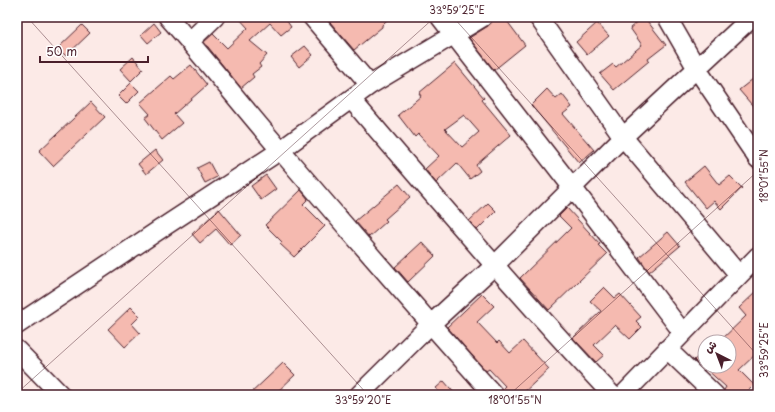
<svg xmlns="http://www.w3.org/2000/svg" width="775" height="412" viewBox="0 0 775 412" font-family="'Playpen Sans','Playpen Sans Arabic',sans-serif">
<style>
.building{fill:#f5bab0;stroke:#4a1f2b;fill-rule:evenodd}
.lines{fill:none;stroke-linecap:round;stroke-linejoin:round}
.minor-casing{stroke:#4a1f2b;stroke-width:21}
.minor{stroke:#fff;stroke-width:18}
.ticks{fill:none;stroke:#4a1f2b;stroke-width:1;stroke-opacity:0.45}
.neatline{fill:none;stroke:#4a1f2b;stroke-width:1.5}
.ticks-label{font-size:10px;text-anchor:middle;fill:#4a1f2b}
</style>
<rect width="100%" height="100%" fill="#fceae7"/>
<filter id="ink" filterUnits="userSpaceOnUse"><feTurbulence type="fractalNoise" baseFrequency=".025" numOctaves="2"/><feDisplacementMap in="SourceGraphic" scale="8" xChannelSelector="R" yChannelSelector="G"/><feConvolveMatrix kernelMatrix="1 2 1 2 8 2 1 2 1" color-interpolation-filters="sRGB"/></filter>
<g filter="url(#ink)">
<path class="building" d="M238 17H284L291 27 281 35 270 23 250 41 267 55 259 64 261 67 252 74 254 77 241 88 204 42 213 34 227 48 248 28Z
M334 17H390L382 25V27L354 50 329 21Z
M495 17H504L525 45 494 70 469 38 488 26Z
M644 17 666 45 648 59 649 61 614 90 600 74 613 64 616 67 642 45 630 28Z
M154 23 161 32 148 43 141 35Z
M597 23 609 36 587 55 576 42Z
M82 25 90 33 66 56 58 48Z
M305 46 313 55 299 67 291 57Z
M133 57 143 69 131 81 120 69Z
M455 63 484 98 482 100 511 135 476 165 480 171 470 179 457 163 436 183 425 169 439 156 418 134 415 137 398 115 421 96 419 93ZM464 115 479 132 462 147 445 129Z
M191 65 207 85 174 114 182 123 162 140 145 118 150 114 140 103 171 76 174 79Z
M758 75V112L739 90Z
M131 83 139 91 126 104 118 96Z
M547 89 556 99 562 94 572 107 563 114 594 150 579 163 531 105Z
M91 102 105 117 53 166 39 151Z
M155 150 163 160 146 174 138 164Z
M209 162 217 177 205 183 197 168Z
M704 166 719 185 730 176 742 188 721 209 714 201 706 208 685 182Z
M266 175 276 189 261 200 251 186Z
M399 184 410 197 385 219 387 221 369 237 355 221Z
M301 190 308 199 303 204 325 226 294 257 280 244 282 242 265 225Z
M488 203 496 211 477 230 469 221Z
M567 208 600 244 598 245 607 254 549 310 520 278 571 228 559 216Z
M219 209 241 235 230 245 216 229 200 243 192 234Z
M668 232 680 246 649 272 639 257Z
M422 242 435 256 408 282 395 267Z
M604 287 615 298 620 294 641 317 636 321 642 327 630 339 615 325 594 345 604 355 596 362 573 338 601 311 590 301Z
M758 290V352L739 370 754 385 744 395H725L724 390 726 387 705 368V371L694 360 699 356 705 362V366H729V342H719L746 316 739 308Z
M482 294 494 306 477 322 497 343 499 341 510 353 523 341 549 369 521 395H504L502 389 505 386 489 369 486 371 447 327Z
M131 307 140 316 132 324 140 333 125 347 108 329Z
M283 363 295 375 274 395H249Z
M444 381 456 395H441L436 388Z"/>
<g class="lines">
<g class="minor-casing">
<path id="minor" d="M168 17C207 61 243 107 281 151 351 233 422 315 494 395
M312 17 370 85
M440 17 572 187 683 333
M538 17 623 137 739 275
M667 17 697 69 758 159
M190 41 215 17
M351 99C436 199 522 299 612 395
M17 325 165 226 281 150 370 85 483 17
M667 349 715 395
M17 350 61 395
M359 395 431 324 494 266 623 137 752 17
M623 395 758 256"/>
</g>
<use href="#minor" class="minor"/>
</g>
</g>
<path class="ticks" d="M27 17 368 395M453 17 758 356M17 393 435 17M509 395 758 171"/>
<rect width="775" height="412" fill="none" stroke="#fff" stroke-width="44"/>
<g transform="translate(717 354) rotate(318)"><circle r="19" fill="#ffffff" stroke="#b7a5aa"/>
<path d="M0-3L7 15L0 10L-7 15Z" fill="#4a1f2b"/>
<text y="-6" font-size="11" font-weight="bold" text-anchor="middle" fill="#4a1f2b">ش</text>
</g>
<path d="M40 56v6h108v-6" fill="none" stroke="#4a1f2b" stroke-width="2"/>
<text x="46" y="56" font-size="12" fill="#4a1f2b" stroke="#ffffff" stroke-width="3" paint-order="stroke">50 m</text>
<rect x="22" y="22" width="731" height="368" class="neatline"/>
<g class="ticks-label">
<text x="457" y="14">33°59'25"E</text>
<text transform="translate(764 176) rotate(-90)" y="4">18°01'55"N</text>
<text transform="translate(764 350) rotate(-90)" y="4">33°59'25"E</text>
<text x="363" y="404">33°59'20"E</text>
<text x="515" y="404">18°01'55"N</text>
</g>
</svg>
